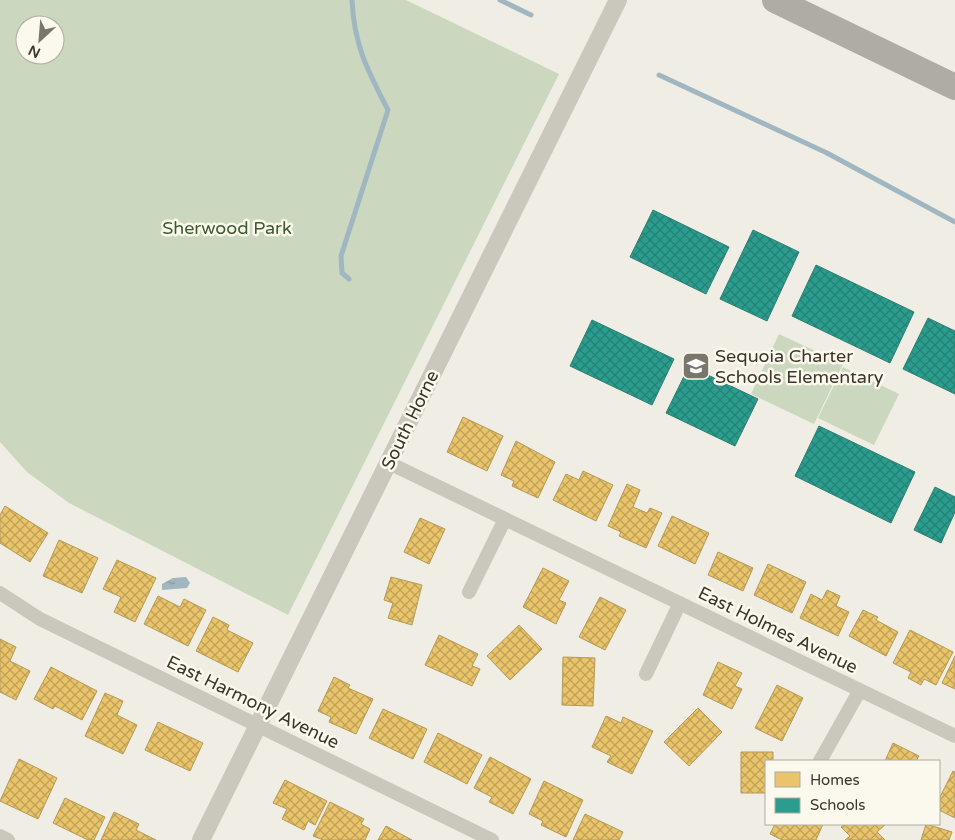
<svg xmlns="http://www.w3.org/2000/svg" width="955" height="840" viewBox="0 0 955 840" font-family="'Varela Round',sans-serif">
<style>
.green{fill:#cbd7be;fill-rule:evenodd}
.water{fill:url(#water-ripples)}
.homes{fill:url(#homes-cross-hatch);stroke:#b59957}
.schools{fill:url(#schools-cross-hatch);stroke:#2f7e71}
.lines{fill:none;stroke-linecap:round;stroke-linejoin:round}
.stream{stroke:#a0b7c2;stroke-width:5}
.minor{stroke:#cac7bd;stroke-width:14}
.tertiary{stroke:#cac7bd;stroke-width:18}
.motorway{stroke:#afada3;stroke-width:26}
.labels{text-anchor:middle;stroke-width:5;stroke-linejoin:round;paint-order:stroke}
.park-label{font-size:18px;fill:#3c5b2d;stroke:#fbf9ed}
.poi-label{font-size:18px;fill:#3b352b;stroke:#fbf9ed;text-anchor:start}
.street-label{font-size:18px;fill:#3b352b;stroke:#fbf9ed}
</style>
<defs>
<pattern id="water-ripples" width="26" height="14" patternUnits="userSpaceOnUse" patternTransform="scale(1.25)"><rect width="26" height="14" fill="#a0b7c2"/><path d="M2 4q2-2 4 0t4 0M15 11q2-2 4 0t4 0" fill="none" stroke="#84969e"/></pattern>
<pattern id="homes-cross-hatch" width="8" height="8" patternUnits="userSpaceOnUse" patternTransform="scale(1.25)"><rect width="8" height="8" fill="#e9c46a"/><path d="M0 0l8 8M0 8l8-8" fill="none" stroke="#bea057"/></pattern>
<pattern id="schools-cross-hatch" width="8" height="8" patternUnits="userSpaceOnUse" patternTransform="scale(1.25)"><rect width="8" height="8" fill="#2a9d8f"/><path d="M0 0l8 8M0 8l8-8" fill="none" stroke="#258175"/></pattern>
</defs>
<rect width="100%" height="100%" fill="#f0eee4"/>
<path class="green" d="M0 0H406L559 74 288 615 69 503 27 472 0 442ZM25 25H55V55H25Z
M779 334 843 364 814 424 751 394Z
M843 367 899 394 874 445 818 418Z"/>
<path class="water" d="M186 577 190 583 187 588 162 590V584L173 578Z"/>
<path class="homes" d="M463 417 503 436 487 471 447 452Z
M516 441 555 462 538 498 512 486 514 481 501 475Z
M583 471 613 485 596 521 553 500 566 474 579 480Z
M627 484 640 490 633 507 647 513 650 508 662 513 646 548 619 536 621 532 608 526Z
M5 506 48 533 30 562 0 543V515Z
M672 516 709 533 695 564 658 546Z
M420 518 445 529 429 564 404 552Z
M59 540 98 558 82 593 43 576Z
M718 552 753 568 743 591 708 575Z
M117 560 156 578 135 622 114 612 121 597 103 589Z
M768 564 806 582 792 613 754 595Z
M543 568 569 581 559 600 566 603 556 624 523 607Z
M391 577 422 585 412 625 388 618 393 603 384 600Z
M827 590 840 596 836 606 849 612 838 636 800 618 811 594 822 600Z
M158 596 180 607 184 599 206 610 188 646 144 624Z
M600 597 626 610 605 650 579 637Z
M863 610 878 617 876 620 898 632 886 656 849 636Z
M213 617 229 625 227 630 253 643 238 672 196 651Z
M519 625 542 649 510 680 487 656Z
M910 630 953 652 936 685 924 679 921 685 908 678 911 672 893 663Z
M439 635 478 654 472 666 480 669 472 686 425 665Z
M0 639 16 647 10 661 30 671 16 700 0 692Z
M955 656V689L942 683Z
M563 657 595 658 593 706 562 705Z
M718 662 742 673 735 686 742 689 732 709 703 695Z
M51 667 97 691 82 720 55 706 53 709 34 699Z
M334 677 350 685 348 688 373 699 356 734 329 722 331 717 318 711Z
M777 685 803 698 782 741 755 728Z
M105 693 123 701 117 715 137 725 123 754 85 736Z
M698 708 722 732 689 766 664 742Z
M383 709 427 729 413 759 369 738Z
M606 716 621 723 623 717 653 731 632 774 607 762 611 756 592 747Z
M158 722 203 743 190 771 145 750Z
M438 733 482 755 467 784 424 762Z
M893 743 919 756 916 761H885Z
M741 752H773V761H766V793H741Z
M490 757 531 779 513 814 489 802 492 797 474 788Z
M19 759 57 778 38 819 0 801Z
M953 771 955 772V818L939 810V799Z
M285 780 327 801 315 825 308 821 304 830 282 819 287 809 273 803Z
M544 781 583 800 566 837 541 825 543 821 529 814Z
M65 798 105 817 94 840H88L53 823Z
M330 802 364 819 361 824 370 829 365 840H323L313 836Z
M114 812 139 824 136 830 156 840H101Z
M585 814 623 832 619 840H573Z
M775 824H823L816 840H782L770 834Z
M845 824H886L877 832 885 840H845L850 836 841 827Z
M926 824 952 832 949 840H921Z
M386 826 412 840H378Z"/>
<path class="schools" d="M653 210 729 247 706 294 630 257Z
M753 230 799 252 767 321 720 299Z
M816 265 914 312 890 363 792 316Z
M928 318 955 331V394L903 369Z
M592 320 674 359 652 405 570 366Z
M689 366 758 399 735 446 666 413Z
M819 426 915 472 891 523 795 476Z
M935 487 955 497V512L941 543 914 530Z"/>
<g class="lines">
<path class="stream" d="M500 0 531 15
M659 75 827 153 955 222
M349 279 342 273 341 256 388 110C368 71 354 46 352 0"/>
<path class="minor" d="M389 463 955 736
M469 592 505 519
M0 593 40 619 492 840
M646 674 680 603
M820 761 860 690
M0 836 8 840"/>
<path class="tertiary" d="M201 840 618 0"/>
<path class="motorway" d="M775 0 955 87"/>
</g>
<defs>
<g id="school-square" transform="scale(1.4375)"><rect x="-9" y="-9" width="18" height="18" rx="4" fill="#7a766c" stroke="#fbf9ed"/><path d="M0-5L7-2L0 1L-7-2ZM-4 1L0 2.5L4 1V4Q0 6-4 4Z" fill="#fff"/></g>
</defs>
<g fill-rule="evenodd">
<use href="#school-square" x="696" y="366"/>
</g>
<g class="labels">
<g class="park-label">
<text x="227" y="234">Sherwood Park</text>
</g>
<g class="poi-label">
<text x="715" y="362">Sequoia Charter<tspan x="715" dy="21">Schools Elementary</tspan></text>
</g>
<g class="street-label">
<text transform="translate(410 420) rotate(-64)" y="6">South Horne</text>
<text transform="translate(778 630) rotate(26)" y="6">East Holmes Avenue</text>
<text transform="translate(253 702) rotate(26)" y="6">East Harmony Avenue</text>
</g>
</g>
<rect x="765" y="760" width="175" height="65" fill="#fbf9ed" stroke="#aeab9f"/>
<rect x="775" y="772" width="25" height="15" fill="#e9c46a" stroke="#aeab9f"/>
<text x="810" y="785" font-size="15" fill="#3b352b">Homes</text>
<rect x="775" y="798" width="25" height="15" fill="#2a9d8f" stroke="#aeab9f"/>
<text x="810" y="810" font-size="15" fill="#3b352b">Schools</text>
<g transform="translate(40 40) rotate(206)"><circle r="24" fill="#fbf9ed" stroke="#aeab9f"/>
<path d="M0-4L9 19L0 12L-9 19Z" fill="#7a766c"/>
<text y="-8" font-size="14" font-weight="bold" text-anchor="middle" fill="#3b352b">N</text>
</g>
</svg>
